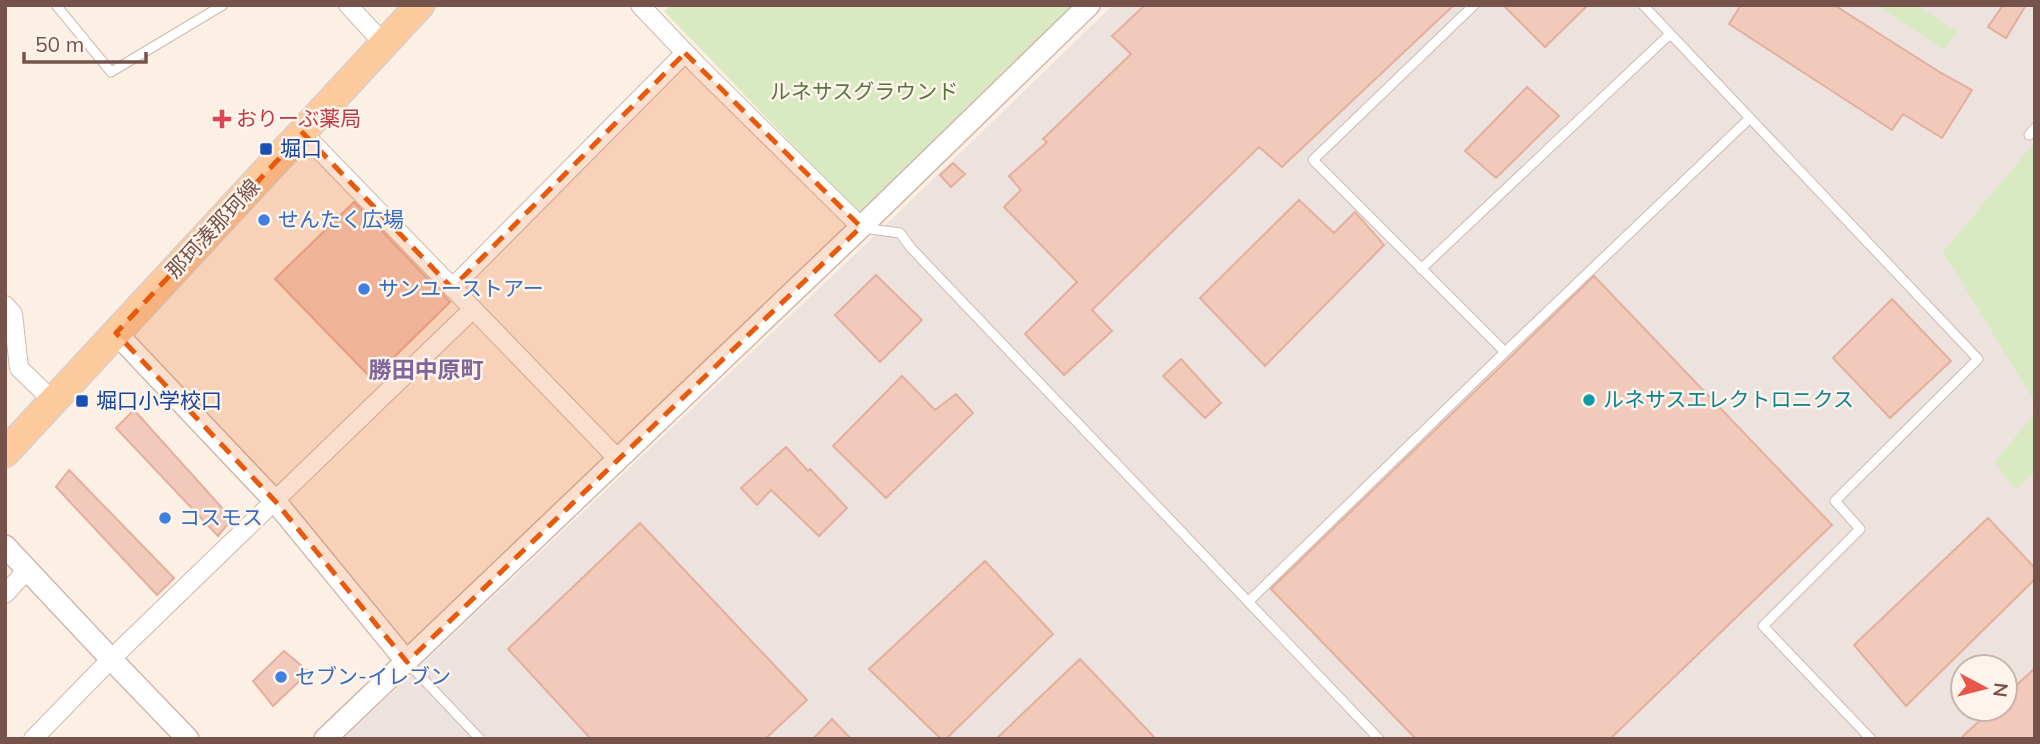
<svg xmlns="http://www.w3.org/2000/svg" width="2040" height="744" viewBox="0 0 2040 744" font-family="Mulish,'Noto Sans JP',sans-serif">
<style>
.industrial{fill:#ece3df;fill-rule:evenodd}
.green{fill:#d9eac3}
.building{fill:#f2cabc;stroke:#e5ad9c;stroke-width:2}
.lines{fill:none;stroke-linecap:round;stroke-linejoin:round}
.service-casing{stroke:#d0b8ae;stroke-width:11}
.minor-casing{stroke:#d0b8ae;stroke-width:20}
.tertiary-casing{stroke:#d0b8ae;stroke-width:24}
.primary-casing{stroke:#d9cfcc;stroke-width:31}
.service{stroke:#fff;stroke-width:9}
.minor{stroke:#fff;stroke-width:18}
.tertiary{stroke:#fff;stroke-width:21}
.primary{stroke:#fcca9d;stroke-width:28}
.marked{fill:#e8590c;fill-opacity:0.2;stroke:#e8590c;stroke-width:5;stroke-dasharray:14 9;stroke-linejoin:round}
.health-dot{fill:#e0444e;stroke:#fff4eb;stroke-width:2.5}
.transit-dot{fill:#1a4fb4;stroke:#fff4eb;stroke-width:2.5}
.shop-dot{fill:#3f7fe0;stroke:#fff4eb;stroke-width:2.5}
.culture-dot{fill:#0f9aa8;stroke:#fff4eb;stroke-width:2.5}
.labels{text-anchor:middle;stroke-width:5;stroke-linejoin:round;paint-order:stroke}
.park-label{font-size:21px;fill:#57763f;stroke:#fff4eb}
.health-label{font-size:21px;fill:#be3a42;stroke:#fff4eb;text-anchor:start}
.transit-label{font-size:21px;fill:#164399;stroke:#fff4eb;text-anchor:start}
.shop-label{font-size:21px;fill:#366cbe;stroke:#fff4eb;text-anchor:start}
.street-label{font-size:21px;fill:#76534a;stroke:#fff4eb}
.culture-label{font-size:21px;fill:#0d838f;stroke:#fff4eb;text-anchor:start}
.neighbourhood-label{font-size:23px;font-weight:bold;fill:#806599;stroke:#fff4eb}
</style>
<rect width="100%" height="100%" fill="#fcf0e5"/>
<path class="industrial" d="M1113 5H2035V739H343L869 241ZM1963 667H2005V709H1963Z"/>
<path class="green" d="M671 5H1078L861 216 664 11Z
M1876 5H1916L1956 31 1944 50Z
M2035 142V402L1943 252Z
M2035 412V472L2015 490 1995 462Z"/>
<path class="building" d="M1145 5H1454L1282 167 1259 147 1092 310 1112 331 1064 375 1025 334 1077 282 1004 207 1021 190 1009 176 1047 142 1043 139 1131 54 1112 36Z
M1503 5H1588L1545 47Z
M1741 5H1834L1941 73 1972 90 1942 138 1903 114 1892 130 1729 24Z
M2003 5H2026L2006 38 1988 27Z
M1527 87 1559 116 1496 178 1465 151Z
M953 163 965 174 951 187 940 175Z
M1299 200 1334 233 1355 212 1384 245 1265 366 1200 298Z
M354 202 450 302 372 379 275 279Z
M876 275 922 320 880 362 835 315Z
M1594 276 1832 525 1610 739H1416L1271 589Z
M1892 299 1951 361 1890 418 1833 358Z
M1181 359 1221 403 1205 418 1163 376Z
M902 376 935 410 956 394 973 413 886 498 833 446Z
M134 410 232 519 218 536 116 428Z
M786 447 808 471 810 469 847 508 819 536 771 490 757 505 741 488Z
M69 470 174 578 157 595 56 487Z
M1988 518 2035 568V579L1906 706 1854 645Z
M640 523 807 700 765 739H591L508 649Z
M985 561 1053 634 946 739H941L869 669Z
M284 651 309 672 273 706 253 681Z
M1080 659 1156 739H996Z
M2035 668V739H1960L1992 709H2005V696Z
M832 719 851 739H813Z"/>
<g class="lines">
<g class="service-casing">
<path id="service" d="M56 5 111 72 223 5
M1474 5 1313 160 1505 352
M1643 5 1978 359 1835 501 1860 529 1763 626 1871 739
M2029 135 2035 128
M863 228 900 233 911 248 1379 739
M1421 269 1670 34
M1249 601 1505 352 1750 118
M407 662 480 739"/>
</g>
<g class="minor-casing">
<path id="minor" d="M348 5 384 44
M640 5 698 66 861 227
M303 133 618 459
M452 288 685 53
M5 305 13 314 19 368 53 401
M5 594 27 570
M33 739 111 659 473 309"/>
</g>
<g class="tertiary-casing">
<path id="tertiary" d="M116 333 275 501 407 662
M5 546 111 659 188 739
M325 739 861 227 1089 5"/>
</g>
<g class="primary-casing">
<path id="primary" d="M5 453 420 5"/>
</g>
<use href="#service" class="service"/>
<use href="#minor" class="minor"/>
<use href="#tertiary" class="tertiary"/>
<use href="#primary" class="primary"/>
</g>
<path class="marked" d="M685 53 861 227 407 662 275 501 116 333 303 133 452 288Z"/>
<path class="health-dot" d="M218.5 108.5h7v7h7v7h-7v7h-7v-7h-7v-7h7z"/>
<g class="transit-dot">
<rect x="259" y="142" width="14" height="14" rx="3.5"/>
<rect x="75" y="394" width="14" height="14" rx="3.5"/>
</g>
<g class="shop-dot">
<circle cx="264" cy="220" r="7"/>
<circle cx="364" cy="289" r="7"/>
<circle cx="165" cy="518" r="7"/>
<circle cx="281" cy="677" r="7"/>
</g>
<circle class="culture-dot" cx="1589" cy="400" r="7"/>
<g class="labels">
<g class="park-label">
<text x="864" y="99">ルネサスグラウンド</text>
</g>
<g class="health-label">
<text x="236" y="126">おりーぶ薬局</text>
</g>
<g class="transit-label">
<text x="280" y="156">堀口</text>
<text x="96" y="408">堀口小学校口</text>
</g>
<g class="shop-label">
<text x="278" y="227">せんたく広場</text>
<text x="378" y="296">サンユーストアー</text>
<text x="179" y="525">コスモス</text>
<text x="295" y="684">セブン-イレブン</text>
</g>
<g class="street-label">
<text transform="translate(213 229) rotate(-47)" y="7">那珂湊那珂線</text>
</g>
<g class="culture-label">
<text x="1603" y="407">ルネサスエレクトロニクス</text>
</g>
<g class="neighbourhood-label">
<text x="426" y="378">勝田中原町</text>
</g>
</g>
<rect width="2040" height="744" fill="none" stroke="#76534a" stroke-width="14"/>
<g transform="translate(1984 688) rotate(97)"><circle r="33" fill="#fff4eb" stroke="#c8b4ab" stroke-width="2"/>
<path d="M0-5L12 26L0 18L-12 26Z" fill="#e85549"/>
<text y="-10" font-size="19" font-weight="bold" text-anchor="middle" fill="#76534a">N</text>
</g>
<path d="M24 52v10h122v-10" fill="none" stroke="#76534a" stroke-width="3.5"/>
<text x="35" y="52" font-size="21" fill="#76534a" stroke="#fff4eb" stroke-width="5" paint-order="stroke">50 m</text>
</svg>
